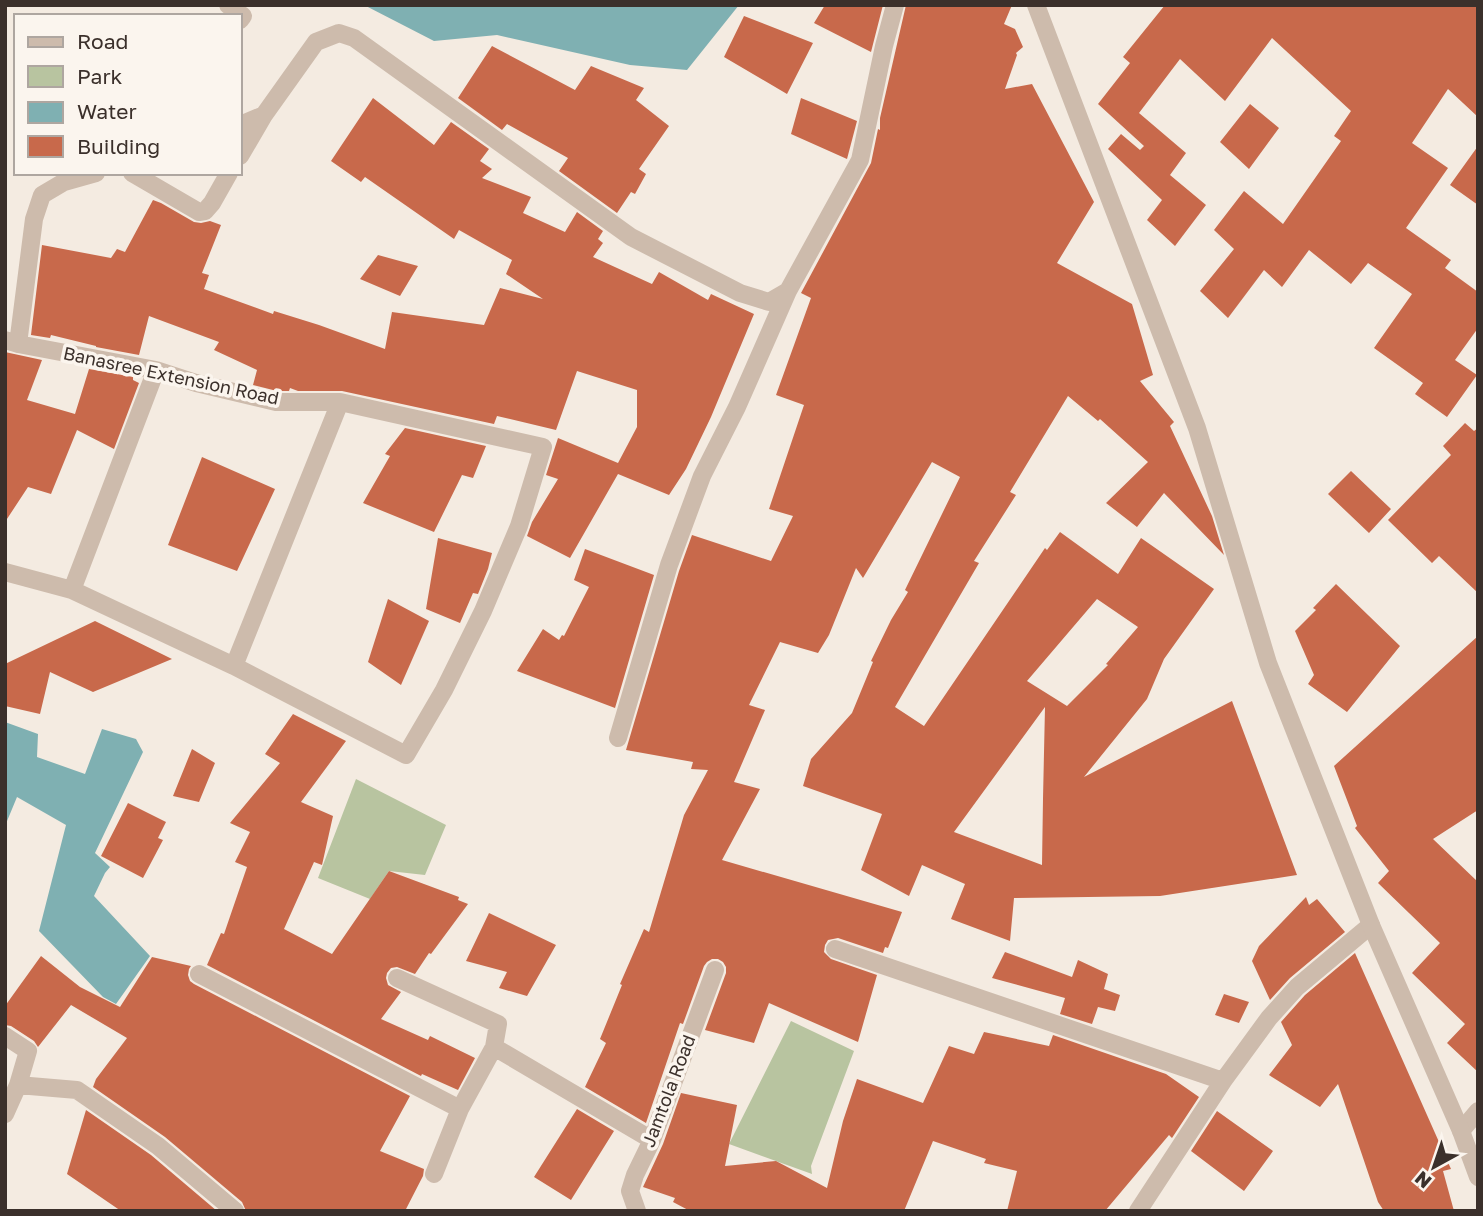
<svg xmlns="http://www.w3.org/2000/svg" width="1483" height="1216" viewBox="0 0 1483 1216" font-family="'Golos Text',sans-serif">
<style>
.green{fill:#b8c4a0}
.water{fill:#7fb0b2}
.building{fill:#c8694b;fill-rule:evenodd}
.lines{fill:none;stroke-linecap:round;stroke-linejoin:round}
.minor{stroke:#cdbbac;stroke-width:18}
.tertiary{stroke:#cdbbac;stroke-width:18}
.labels{text-anchor:middle;stroke-width:7;stroke-linejoin:round;paint-order:stroke}
.street-label{font-size:18px;fill:#3b302b;stroke:#fbf5ee}
</style>
<rect width="100%" height="100%" fill="#f4ebe1"/>
<path class="green" d="M356 779 446 825 425 875 389 871 370 899 318 878Z
M791 1021 854 1051 811 1166 812 1174 729 1144Z"/>
<path class="water" d="M364 5H739L687 70 630 65 497 35 434 41Z
M5 722 38 734 37 757 85 774 102 729 136 739 143 752 95 853 110 867 105 873 94 896 150 956 116 1004 103 997 39 931 66 825 17 797 5 826Z"/>
<path class="building" d="M825 5H883L871 52 814 23Z
M906 5H1012L1004 24 1015 29 1023 47 1016 53 1017 55 1005 89 1032 84 1094 202 1057 263 1132 304 1153 375 1140 381 1174 422 1170 426 1212 516 1224 555 1164 493 1137 527 1106 503 1148 462 1100 419 1098 421 1068 396 1010 492 1016 495 974 561 979 563 895 707 924 726 1045 548 1047 550 1060 532 1118 574 1141 538 1214 589 1164 659 1147 699 1084 777 1232 701 1297 875 1160 896 1014 898 1010 941 951 919 965 884 922 865 909 896 861 870 882 814 803 786 811 759 852 713 873 662 871 661 891 620 908 592 905 590 960 477 932 462 863 578 856 568 829 635 818 653 780 642 749 705 765 710 734 782 760 789 722 860 902 912 888 948 885 947 883 953 838 938 828 940 825 945 824 952 831 959 877 975 858 1042 769 1003 754 1043 705 1030 726 973V967L723 962 718 959H712L707 962 704 966 683 1024 680 1023 646 1123 585 1087 606 1043 600 1039 622 985 620 984 644 929 649 932 684 815 708 770 691 769 693 762 626 750 679 571 692 535 771 561 793 516 769 509 804 405 776 395 811 298 801 293 871 163 878 129 880 130V118ZM1097 599 1138 627 1106 664 1108 665 1067 706 1027 681ZM1045 707 1043 799 1042 865 954 832Z
M1165 5H1478V117L1448 89 1412 143 1448 168 1406 228 1451 260 1445 268 1478 292V328L1455 360 1477 375 1447 417 1415 394 1423 383 1374 348 1412 294 1368 263 1351 284 1309 250 1282 287 1264 270 1228 318 1200 291 1234 249 1214 230 1244 191 1283 224 1341 141 1334 136 1351 111 1272 38 1225 101 1180 59 1139 113 1186 153 1170 175 1206 205 1175 246 1147 220 1162 200 1108 149 1121 134 1140 150 1144 146 1098 104 1130 63 1123 57Z
M744 16 813 43 787 94 724 57Z
M492 46 575 90 591 66 644 88 636 100 669 126 639 169 646 174 635 194 631 192 617 213 559 171 568 158 507 124 502 130 458 98Z
M373 98 434 145 451 122 489 149 480 161 492 169 482 178 531 197 523 213 565 232 577 212 603 231 598 239 603 243 593 257 652 284 659 272 708 300 711 294 754 314 711 417 686 469 669 495 618 474 570 558 527 536 532 522 558 479 546 475 558 438 618 463 637 427V390L577 371 556 430 497 416 494 424 342 391H298L290 388 289 391H277L253 385 257 370 214 350 219 342 149 316 139 355 96 347V346L51 335 50 338 31 335 42 245 111 258 117 249 125 252 153 200 161 203 194 222 201 223 210 221 221 225 202 273 209 275 204 289 273 314 274 311 319 325 385 349 392 312 484 325 500 288 543 299 506 274 512 260 459 230 454 239 365 177 361 182 331 161Z
M801 98 857 121 847 159 791 134Z
M1250 104 1279 128 1249 169 1220 142Z
M1478 146V205L1450 185Z
M378 255 418 266 400 296 360 279Z
M5 352 42 360 27 400 75 414 89 369 133 377V380L139 383 114 449 77 430 51 494 28 487 5 522Z
M1465 423 1474 431 1478 428V593L1439 556 1432 563 1388 520 1451 455 1443 446Z
M405 428 486 446 473 478 462 475 434 532 363 503 390 456 385 454Z
M202 457 275 489 237 571 168 545Z
M1351 471 1391 509 1369 533 1328 494Z
M438 538 492 553 488 569 478 594 473 593 460 623 426 609Z
M585 549 654 575 615 708 517 671 543 629 559 640 562 635 564 636 589 587 574 580Z
M1336 584 1400 646 1347 712 1308 684 1314 675 1295 631 1316 610 1313 608Z
M388 599 429 621 401 685 368 662Z
M95 621 172 659 93 692 50 672 40 714 5 706V664Z
M1478 636V810L1433 839 1478 882V1072L1447 1043 1465 1024 1412 973 1440 943 1378 883 1389 871 1355 828 1357 826 1334 766Z
M293 714 346 741 301 802 333 816 322 865 314 862 284 929 332 954 389 871 459 897 458 900 468 904 431 954 429 953 415 974 397 967 391 968 387 973 386 978 388 985 401 992 381 1019 428 1040 430 1036 475 1058 458 1090 422 1074 421 1076 207 965 221 933 224 934 247 867 235 862 250 832 230 823 280 763 265 754Z
M192 749 215 763 199 802 173 796Z
M128 803 166 822 158 838 163 840 143 878 101 856Z
M1306 897 1309 905 1317 899 1345 932 1290 978 1270 1000 1252 961 1259 946Z
M489 913 556 945 527 996 499 988 507 972 466 961Z
M1005 952 1072 977 1078 960 1108 974 1104 989 1120 995 1115 1011 1098 1007 1092 1024 1060 1014 1065 998 992 978Z
M1355 953 1451 1169 1443 1171 1454 1211H1384L1378 1202 1338 1084 1320 1107 1269 1075 1292 1045 1281 1022 1305 995Z
M41 956 80 987 120 1007 152 957 191 966 189 969 188 975 190 981 194 984 410 1096 380 1151 424 1169 423 1176 405 1211H246L242 1202 165 1137 93 1087 96 1079 127 1038 71 1005 38 1047 34 1041 11 1026 5 1025V1006Z
M1224 994 1249 1002 1239 1023 1215 1015Z
M984 1032 1049 1046 1053 1035 1166 1074 1199 1097 1172 1138 1169 1135 1105 1211H1007L1017 1171 984 1163 986 1159 933 1141 904 1211H690L673 1202 675 1198 643 1187 663 1144 681 1093 737 1105 725 1166 776 1161 827 1188 843 1121 857 1079 923 1103 949 1046 974 1054Z
M577 1109 614 1131 571 1200 534 1177Z
M86 1110 151 1155 217 1211H121L67 1174Z
M1217 1111 1273 1151 1244 1191 1191 1151Z"/>
<g class="lines">
<path class="minor" d="M228 5 243 16 240 20
M240 125 264 115 316 42 339 33 354 38 631 237 740 293 769 302 788 291 860 160 884 46 895 5
M240 156 264 115
M132 173 199 212 205 211 212 203 229 173
M64 182 96 173
M5 340 18 344 156 370 196 383 276 402H340L543 447 519 526 483 611 444 690 406 755 234 666 72 590
M18 344 34 219 42 195 64 182 74 173
M5 572 72 590 156 370
M234 666 340 402
M618 738 669 565 702 476 737 407 788 291
M835 949 1223 1081
M199 974 460 1109 494 1047 652 1140
M397 978 498 1024 494 1047
M5 1036 28 1051 18 1085
M5 1114 18 1085 77 1090 158 1146 235 1211
M1461 1131 1478 1111
M434 1174 460 1109
M637 1211 630 1191 635 1175 652 1140 715 970
M1138 1211 1223 1081 1269 1018 1297 987 1371 925"/>
<path class="tertiary" d="M1036 5 1197 428 1268 663 1371 925 1461 1131 1478 1177"/>
</g>
<g class="labels">
<g class="street-label">
<text transform="translate(171 376) rotate(12)" y="6">Banasree Extension Road</text>
<text transform="translate(669 1091) rotate(-69)" y="6">Jamtola Road</text>
</g>
</g>
<rect width="1483" height="1216" fill="none" stroke="#3b302b" stroke-width="14"/>
<rect x="14" y="14" width="228" height="161" fill="#fbf5ee" stroke="#aea6a0" stroke-width="2"/>
<rect x="28" y="37" width="35" height="10" fill="#cdbbac" stroke="#aea6a0" stroke-width="2"/>
<text x="77" y="49" font-size="21" fill="#3b302b">Road</text>
<rect x="28" y="66" width="35" height="21" fill="#b8c4a0" stroke="#aea6a0" stroke-width="2"/>
<text x="77" y="84" font-size="21" fill="#3b302b">Park</text>
<rect x="28" y="102" width="35" height="21" fill="#7fb0b2" stroke="#aea6a0" stroke-width="2"/>
<text x="77" y="119" font-size="21" fill="#3b302b">Water</text>
<rect x="28" y="136" width="35" height="21" fill="#c8694b" stroke="#aea6a0" stroke-width="2"/>
<text x="77" y="154" font-size="21" fill="#3b302b">Building</text>
<g transform="translate(1434 1167) rotate(220)" stroke="#fbf5ee" stroke-width="5" paint-order="stroke">
<path d="M0-5L12 26L0 18L-12 26Z" fill="#3b302b"/>
<text y="-10" font-size="19" font-weight="bold" text-anchor="middle" fill="#3b302b">N</text>
</g>
</svg>
